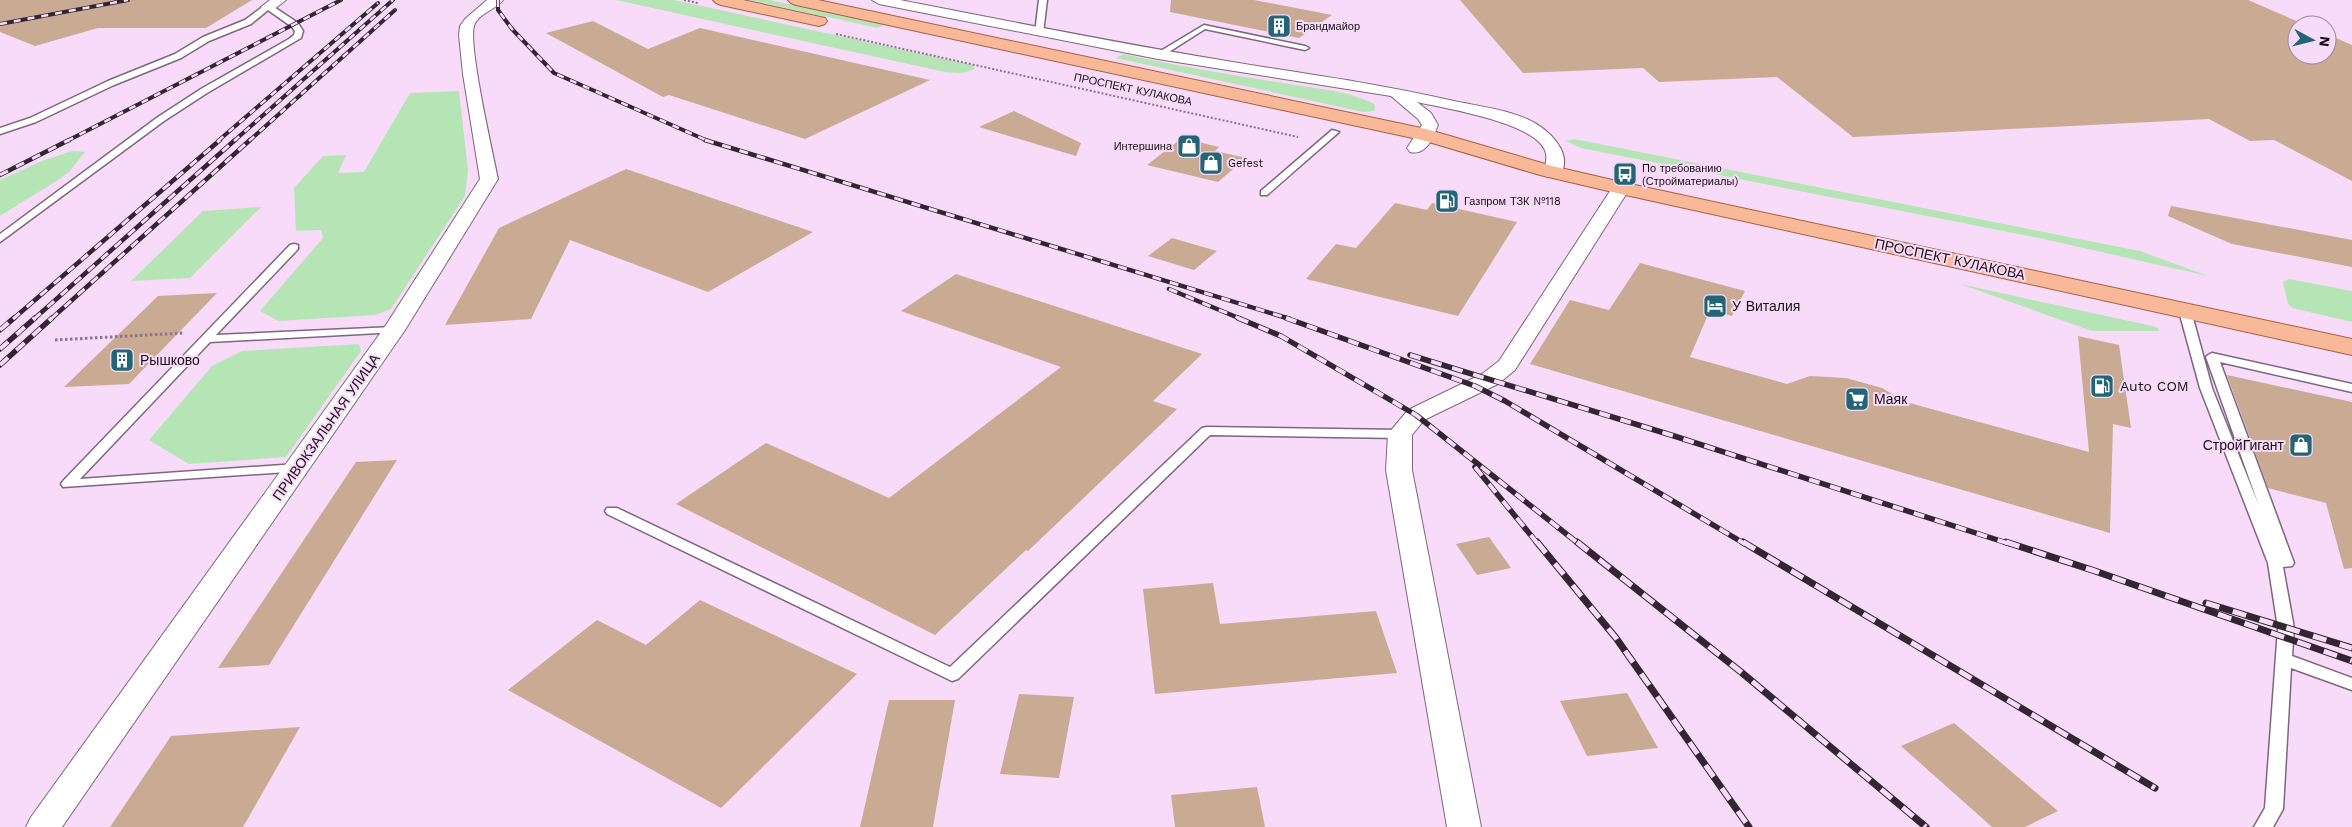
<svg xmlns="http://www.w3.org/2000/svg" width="2352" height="827" viewBox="0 0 2352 827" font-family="'Work Sans',sans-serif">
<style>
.green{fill:#b5e5b4}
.building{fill:#c8ab92}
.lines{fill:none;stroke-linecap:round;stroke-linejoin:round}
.service-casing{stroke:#7f667f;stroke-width:3}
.minor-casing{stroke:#7f667f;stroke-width:2}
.primary-casing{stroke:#a75f40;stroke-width:2}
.path-far1{stroke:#8a768a;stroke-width:2;stroke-dasharray:2 2;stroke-linecap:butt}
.path{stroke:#8a768a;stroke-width:3;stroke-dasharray:2.5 2.5;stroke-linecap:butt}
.service{fill:#fff;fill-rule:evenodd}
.minor{fill:#fff;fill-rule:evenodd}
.primary{fill:#f8b999;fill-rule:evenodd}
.rail-far3-casing{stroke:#322632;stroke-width:4}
.rail-far2-casing{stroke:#322632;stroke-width:4.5}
.rail-far1-casing{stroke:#322632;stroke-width:5.5}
.rail-casing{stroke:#322632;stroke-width:7}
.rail-far3{stroke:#f8dbf8;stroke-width:2.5;stroke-dasharray:7;stroke-linecap:butt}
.rail-far2{stroke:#f8dbf8;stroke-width:3;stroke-dasharray:9;stroke-linecap:butt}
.rail-far1{stroke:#f8dbf8;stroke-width:4;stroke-dasharray:11;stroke-linecap:butt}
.rail{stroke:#f8dbf8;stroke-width:5;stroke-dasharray:14;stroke-linecap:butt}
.labels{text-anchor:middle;stroke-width:4;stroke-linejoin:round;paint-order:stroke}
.far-poi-label{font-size:11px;fill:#190f19;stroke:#f8dbf8;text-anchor:start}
.far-street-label{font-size:11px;fill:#190f19;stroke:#f8dbf8}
.street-label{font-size:14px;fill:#190f19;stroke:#f8dbf8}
.poi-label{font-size:14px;fill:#190f19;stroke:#f8dbf8;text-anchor:start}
</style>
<rect width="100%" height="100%" fill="#f8dbf8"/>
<path class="green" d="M616 0H674L973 65 975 69C965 74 956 73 945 72Z
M750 0H770L884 25 878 28Z
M1123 54C1174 65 1225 74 1277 82 1308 88 1346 89 1374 104L1375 107 1374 111 1363 112 1116 58Z
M459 91 468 170 465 196 391 309 375 315 278 321 260 311 323 238 321 230 296 231 294 188 323 156 346 155 338 173 364 172 410 93Z
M1574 139 2140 251 2208 276 2039 238 1581 148 1566 141Z
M72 151 85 152 70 171 61 178 0 216V180L44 160Z
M261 207 190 278 131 281 203 211Z
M2289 279 2352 291V322L2292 308 2288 304 2283 282Z
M1960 284 2152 326 2158 328 2159 331H2092Z
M359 344 361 351 286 457 189 464 149 440 212 366 242 351Z"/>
<path class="building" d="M0 0H252L206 28H98L35 46 0 32Z
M1171 0H1254L1332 15 1299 38 1170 12Z
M1460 0H2248L2306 25H2297V55H2327V34L2352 45V181L2274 140 2250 141 2209 119 1853 137 1777 77 1659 82 1643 68 1523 73Z
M593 21 648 49 700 28 930 80 805 139 669 95 663 97 546 33Z
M1014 111 1081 143 1076 156 979 127Z
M1182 138 1219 147 1215 151 1246 158 1218 182 1147 165Z
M626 169 813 232 708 292 570 240 531 319 445 325 499 228Z
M1395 203 1427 210 1432 203 1517 222 1458 316 1306 279 1336 244 1356 248Z
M2171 206 2352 240V267L2232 244 2168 216Z
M1172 238 1217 251 1194 270 1148 256Z
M1640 263 1745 291 1732 316 1710 310 1690 357 1787 384 1810 376 1846 378 1882 388 1906 402 2089 452 2078 336 2119 345 2131 428 2113 424 2110 533 1530 364 1570 300 1609 310Z
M956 274 1202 354 1153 401 1177 409 1028 551 1026 550 935 635 676 504 766 443 889 498 1061 367 901 311Z
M217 293 129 384 64 387 158 296Z
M2227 375 2352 402V568L2344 569 2326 503 2268 488Z
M397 460 269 665 218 668 356 462Z
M1489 537 1511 568 1477 575 1456 544Z
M1213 583 1220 624 1376 611 1397 673 1155 694 1143 589Z
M700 600 857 674 721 808 508 690 597 620 646 645Z
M1627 693 1658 748 1587 756 1560 701Z
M1019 694 1074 697 1059 778 1000 774Z
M889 700H955L933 827H860Z
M1954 723 2058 811 2025 827H1992L1901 746Z
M300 727 243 827H110L171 736Z
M1257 787 1265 827H1175L1171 795Z"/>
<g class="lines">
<g class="service-casing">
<path id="service" d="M1039 0H1047L1043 33 1039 35 1035 33Z
M265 5H271L298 23 303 31 301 38 207 93 164 121 0 242V234L158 117 201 89 289 39 294 35 295 31 292 27 268 10 251 24 209 41 181 58 114 85 36 122 0 134V128L30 118 108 81 175 54 203 37 245 20Z
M1204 25 1305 46 1309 48 1305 50 1205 29 1161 57 1154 55Z
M1332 130 1339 132 1267 195H1261V191Z
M294 244 298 245V249L216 335 394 327 400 330 398 332 210 342 80 479 297 464 302 465 304 468 302 471 63 487 61 484 63 481 290 245Z
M2185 308 2191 311 2212 388 2259 506 2206 357 2208 355 2212 353 2352 384V392L2220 362 2294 563 2292 566 2283 567 2294 628 2292 656 2352 678V690L2291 668 2283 809 2273 827H2254L2265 808 2278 628 2268 563 2200 388 2179 311Z
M1207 427 1400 430 1406 434 1400 438 1210 435 958 679 952 681 607 514 605 511 607 508H617L950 667 1202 428Z"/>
</g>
<g class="minor-casing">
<path id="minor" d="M270 0H286L273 10H263L261 7Z
M487 0H503C496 10 478 13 474 26 468 45 493 153 498 179L405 330 62 827H26L31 817 384 328 480 179 463 74 459 35 460 26 465 19Z
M872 0H900C1018 23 1137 47 1257 66 1323 76 1389 86 1454 101 1478 106 1504 109 1527 119 1547 128 1576 153 1559 177H1547L1544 173C1545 167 1547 159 1546 154 1541 123 1443 108 1417 102L1431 113 1438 125C1433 138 1426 156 1410 152L1407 148 1422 125 1418 119 1391 96 1158 59 879 4Z
M1621 183 1627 184 1630 188 1515 370 1498 384 1424 420 1412 435V470L1481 827H1447L1386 470 1388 434 1408 410 1482 374 1499 361 1612 188 1615 184Z"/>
</g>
<g class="primary-casing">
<path id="primary" d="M713 0H743L825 18 827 21 825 24 819 26 721 5 716 3Z
M788 0H818L1426 129 1552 166 1621 182 2352 339V355L1621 194 1540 175 1422 140 796 5 791 3Z"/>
</g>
<path class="path-far1" d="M684 0 698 3
M836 34 1298 137"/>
<path class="path" d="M55 340 184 333"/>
<use href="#service" class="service"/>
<use href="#minor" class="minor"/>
<use href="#primary" class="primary"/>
<g class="rail-far3-casing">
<path id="rail-far3" d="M498 0V10L512 29 554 73 708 141
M0 24 128 0
M67 141 341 0
M218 141 378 3
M234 141 393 0
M249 141 395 10"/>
</g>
<g class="rail-far2-casing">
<path id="rail-far2" d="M705 140 1290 319
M0 175 69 140
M1169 289 1241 319
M13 319 220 140
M34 319 235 140
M51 319 250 140"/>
</g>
<g class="rail-far1-casing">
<path id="rail-far1" d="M1238 318 1281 336 1416 415 1579 544
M1286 318 1475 386 1505 401 1745 544
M0 330 14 318
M0 349 35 318
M1410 355 1671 435 2010 544
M0 365 52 318
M1475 467 1538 544"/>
</g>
<g class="rail-casing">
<path id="rail" d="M1537 542 1616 638 1749 827
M1577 542 1741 672 1926 827
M1743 542 2155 788
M2006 542 2092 570 2352 661
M2206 603 2352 648"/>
</g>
<use href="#rail-far3" class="rail-far3"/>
<use href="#rail-far2" class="rail-far2"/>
<use href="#rail-far1" class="rail-far1"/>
<use href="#rail" class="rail"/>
</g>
<defs>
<g id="building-square" transform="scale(1.25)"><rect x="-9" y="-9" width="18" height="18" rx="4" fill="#216577" stroke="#f8dbf8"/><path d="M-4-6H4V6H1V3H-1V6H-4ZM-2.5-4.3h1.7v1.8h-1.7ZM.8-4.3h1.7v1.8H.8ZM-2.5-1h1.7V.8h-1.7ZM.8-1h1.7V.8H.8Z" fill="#fff"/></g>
<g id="shop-square" transform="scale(1.25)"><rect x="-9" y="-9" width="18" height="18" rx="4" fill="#216577" stroke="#f8dbf8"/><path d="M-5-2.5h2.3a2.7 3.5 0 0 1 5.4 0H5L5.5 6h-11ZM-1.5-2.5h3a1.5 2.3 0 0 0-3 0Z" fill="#fff"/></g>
<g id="bus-square" transform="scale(1.25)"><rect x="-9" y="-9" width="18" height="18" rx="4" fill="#216577" stroke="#f8dbf8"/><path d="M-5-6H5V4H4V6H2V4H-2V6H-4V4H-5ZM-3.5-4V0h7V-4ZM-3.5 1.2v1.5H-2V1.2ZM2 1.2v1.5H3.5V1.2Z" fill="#fff"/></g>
<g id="fuel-square" transform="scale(1.25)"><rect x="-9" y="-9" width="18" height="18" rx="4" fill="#216577" stroke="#f8dbf8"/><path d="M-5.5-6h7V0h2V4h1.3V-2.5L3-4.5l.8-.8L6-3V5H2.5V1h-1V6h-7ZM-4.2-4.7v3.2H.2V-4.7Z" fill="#fff"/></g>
<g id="hotel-square" transform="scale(1.25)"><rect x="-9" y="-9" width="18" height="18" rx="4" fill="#216577" stroke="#f8dbf8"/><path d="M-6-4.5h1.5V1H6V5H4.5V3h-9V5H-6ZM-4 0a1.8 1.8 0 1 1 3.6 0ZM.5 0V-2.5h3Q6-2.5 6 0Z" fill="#fff"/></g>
<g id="supermarket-square" transform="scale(1.25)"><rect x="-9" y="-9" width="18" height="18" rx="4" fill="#216577" stroke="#f8dbf8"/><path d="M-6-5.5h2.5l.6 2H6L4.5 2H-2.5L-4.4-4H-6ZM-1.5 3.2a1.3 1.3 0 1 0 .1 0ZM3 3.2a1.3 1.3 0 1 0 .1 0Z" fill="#fff"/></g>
</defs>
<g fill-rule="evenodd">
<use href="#building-square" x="1279" y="26"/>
<use href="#shop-square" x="1189" y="146"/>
<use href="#shop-square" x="1211" y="163"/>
<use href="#bus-square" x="1625" y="174"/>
<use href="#fuel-square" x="1447" y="201"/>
<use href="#hotel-square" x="1715" y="306"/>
<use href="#building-square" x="122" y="360"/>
<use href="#fuel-square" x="2102" y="386"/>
<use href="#supermarket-square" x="1857" y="399"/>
<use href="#shop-square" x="2301" y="445"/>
</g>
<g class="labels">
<g class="far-poi-label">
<text x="1296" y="30">Брандмайор</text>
<text x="1172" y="150" text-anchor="end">Интершина</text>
<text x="1228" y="167">Gefest</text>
<text x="1642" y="172">По требованию<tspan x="1642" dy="13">(Стройматериалы)</tspan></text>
<text x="1464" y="205">Газпром ТЗК №118</text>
</g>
<g class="far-street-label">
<text transform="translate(1133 89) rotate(12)" y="4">ПРОСПЕКТ КУЛАКОВА</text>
</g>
<g class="street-label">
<text transform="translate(1950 259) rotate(12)" y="5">ПРОСПЕКТ КУЛАКОВА</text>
<text transform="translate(326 427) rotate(-55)" y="5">ПРИВОКЗАЛЬНАЯ УЛИЦА</text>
</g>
<g class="poi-label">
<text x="1732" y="311">У Виталия</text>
<text x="140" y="365">Рышково</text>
<text x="2120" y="391">Auto COM</text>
<text x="1874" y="404">Маяк</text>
<text x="2284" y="450" text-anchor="end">СтройГигант</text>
</g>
</g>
<g transform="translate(2312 40) rotate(97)"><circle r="24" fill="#f8dbf8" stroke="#9f899f"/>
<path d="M0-4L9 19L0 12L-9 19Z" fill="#216577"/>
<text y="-8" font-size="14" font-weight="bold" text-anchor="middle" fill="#190f19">N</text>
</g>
</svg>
